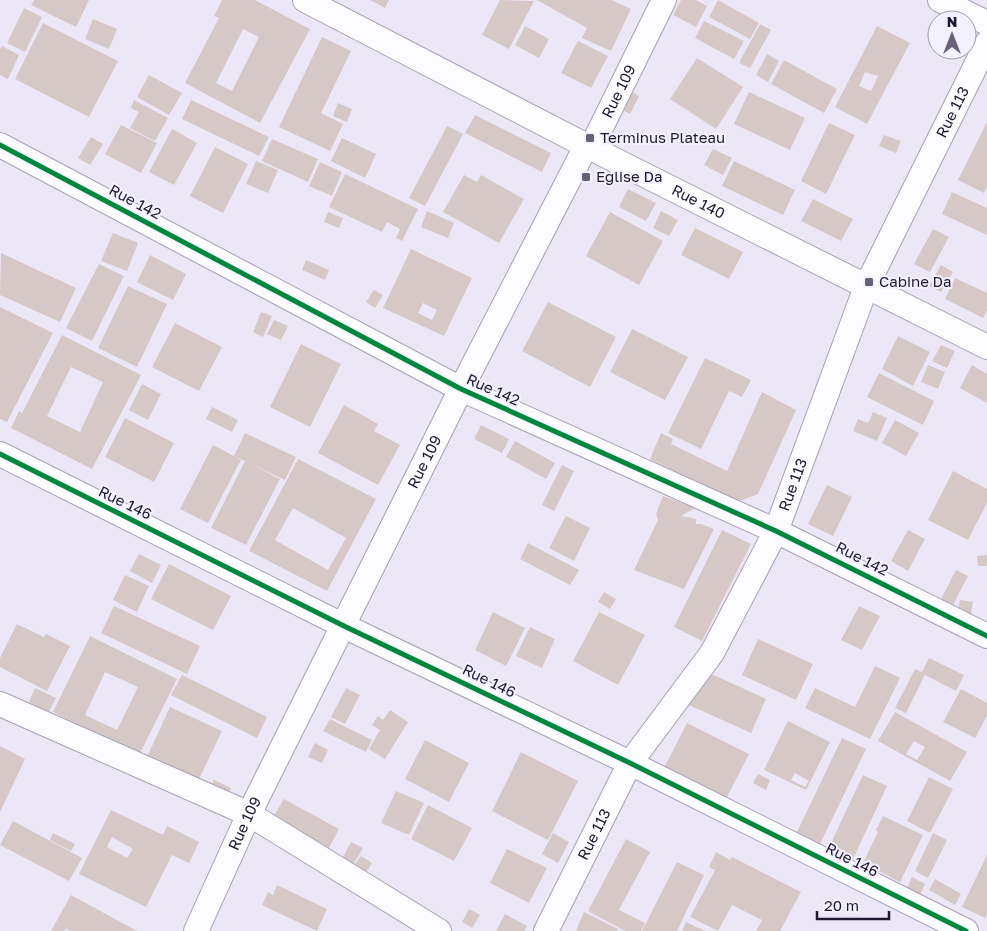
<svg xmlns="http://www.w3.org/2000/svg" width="987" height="931" viewBox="0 0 987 931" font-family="'Golos Text',sans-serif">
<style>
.building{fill:#d6c8c7;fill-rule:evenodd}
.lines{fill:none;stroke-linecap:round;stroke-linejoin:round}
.minor-casing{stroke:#a5a0b2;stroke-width:26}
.minor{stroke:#fcfbfe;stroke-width:24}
.cycleway-casing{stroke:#f4f1ff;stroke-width:8}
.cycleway{stroke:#00873e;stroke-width:5}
.poi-dot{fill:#676076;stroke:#f4f1ff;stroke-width:2}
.labels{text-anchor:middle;stroke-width:4;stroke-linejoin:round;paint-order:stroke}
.street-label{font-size:15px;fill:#1f1830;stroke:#f4f1ff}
.poi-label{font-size:15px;fill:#1f1830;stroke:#f4f1ff;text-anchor:start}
</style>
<rect width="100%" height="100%" fill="#ece7f7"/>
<path class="building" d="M34 0H89L76 27 31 5Z
M222 0H255L310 29 260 123 185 83 219 18 214 16ZM243 29 259 37 232 91 216 83Z
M370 0H389L385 8Z
M500 0 534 1 509 49 482 35Z
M537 0H611L631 9 611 51 582 38 587 28Z
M681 0H696L707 6 696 27 673 15Z
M718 0 759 23 750 39 709 17Z
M24 8 42 17 25 52 7 43Z
M93 19 117 29 109 49 85 39Z
M704 21 744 41 734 59 695 38Z
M43 23 118 61 89 117 15 79Z
M760 24 771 30 750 68 739 63Z
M525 26 549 39 539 58 515 45Z
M877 26 910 43 867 124 835 107ZM865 72 878 76 871 91 859 86Z
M322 37 351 51 321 113 343 124 330 151 279 127Z
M578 41 608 56 591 88 561 73Z
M2 46 19 55 8 79 0 75V49Z
M767 54 779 61 768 82 756 75Z
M697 58 743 87 716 129 670 99Z
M784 60 837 89 824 113 771 84Z
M149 75 182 93 169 115 137 97Z
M629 90 639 96 630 114 619 108Z
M749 92 805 118 790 150 734 124Z
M134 100 168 118 155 141 130 128 139 112 131 108Z
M191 100 269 137 259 156 182 119Z
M338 103 352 109 347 122 333 116Z
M475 115 551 153 542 172 465 133Z
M987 122V187L984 193 958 180Z
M829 123 855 135 826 194 801 181Z
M121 125 157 143 141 173 105 154Z
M447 126 463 134 425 206 409 198Z
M172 129 197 143 174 185 149 172Z
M884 135 901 141 896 153 879 146Z
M91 137 103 144 90 165 78 158Z
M342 138 376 154 365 178 331 161Z
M272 139 318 159 308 182 262 161Z
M215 147 248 164 223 213 190 196Z
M713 149 732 158 723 175 704 165Z
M256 161 278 170 268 193 246 184Z
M734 161 795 190 783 215 722 186Z
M320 162 342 172 332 196 309 186Z
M345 174 418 209 402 241 396 238 400 229 387 222 382 232 329 207Z
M464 175 477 182 481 175 524 199 499 243 443 212Z
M628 189 656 203 646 221 619 207Z
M952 192 987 208V235L942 214Z
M813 199 853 219 841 241 801 221Z
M427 211 454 223 448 238 421 227Z
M661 211 678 220 669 236 653 228Z
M328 212 343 218 339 228 324 222Z
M610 212 663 241 639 285 586 256Z
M695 228 743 252 729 279 681 255Z
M933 229 949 237 930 272 914 264Z
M113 233 138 243 127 271 101 261Z
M411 249 472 278 444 336 383 308ZM423 303 437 310 432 320 418 313Z
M1 253 76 288 60 322 0 295Z
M150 255 186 274 173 300 137 282Z
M306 260 329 270 325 280 302 270Z
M99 264 124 276 92 341 66 328Z
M941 265 953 272 941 292 929 286Z
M955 278 987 293V310L983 318 945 299Z
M128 286 167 304 137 367 98 348Z
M374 290 383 295 375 308 366 302Z
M548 302 616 337 590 387 522 351Z
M0 307 53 333 7 422 0 419Z
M261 312 272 316 263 337 253 332Z
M274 320 288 326 281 340 267 334Z
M175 323 222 347 199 391 152 367Z
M632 329 688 357 665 400 610 372Z
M62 335 141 375 92 469 11 428 19 411 22 413ZM71 367 103 382 80 432 47 416Z
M898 336 930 352 913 386 882 369Z
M301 344 341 364 310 427 270 407Z
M941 345 955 351 947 368 932 361Z
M705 358 751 380 742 397 729 391 701 449 668 433Z
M928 365 945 372 938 389 921 382Z
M972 365 987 374V403L960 388Z
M879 373 934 401 923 425 867 397Z
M142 384 161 394 148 420 129 410Z
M762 392 796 410 758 494 735 503 650 459 661 433 673 439 671 444 727 471Z
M344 405 378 424 374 431 400 445 378 485 318 453Z
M212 407 238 420 232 432 206 419Z
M873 412 887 418 877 441 853 431 858 419 868 423Z
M125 418 174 443 154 482 105 457Z
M895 420 919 433 906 456 882 443Z
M481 425 509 439 502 453 474 439Z
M245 433 296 457 285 480 249 463 280 479 246 545 211 528 245 461 236 457 241 460 208 523 180 509 213 445 234 456Z
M515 441 555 463 546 479 506 457Z
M298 459 376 499 327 591 249 551ZM293 508 346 538 328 570 275 540Z
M562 465 574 471 554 511 542 505Z
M953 471 987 489V503L968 540 928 520Z
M827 485 852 497 833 536 808 524Z
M663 496 695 508 681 516 696 519V524H701L714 529 684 589 634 570 658 520 656 514Z
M566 516 590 528 574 561 549 548Z
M722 530 751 544 702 641 674 627Z
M908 530 925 539 908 571 891 561Z
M528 543 579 570 570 585 520 559Z
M139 554 161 565 152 583 130 571Z
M987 555V566H978L977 556Z
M169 564 231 596 213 630 151 599Z
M956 570 968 576 953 605 941 599Z
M125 575 149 586 137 612 113 600Z
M604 592 616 599 610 609 598 602Z
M960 600 973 602 971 615 958 614Z
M114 606 200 646 187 674 101 633Z
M859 606 880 616 862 650 841 640Z
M493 612 525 628 506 666 475 650Z
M599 612 645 635 618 685 573 661Z
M17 624 44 637 46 634 70 646 47 691 0 667V658Z
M530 627 555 639 542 668 516 656Z
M90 636 177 679 139 755 53 712ZM105 672 138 687 117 730 85 715Z
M758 639 813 664 796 700 742 675Z
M929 658 964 675 956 691 925 675 906 713 895 708 915 669 922 672Z
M875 666 900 678 870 739 805 708 815 688 855 707Z
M705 671 766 699 751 733 689 705Z
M182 675 267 717 257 738 171 695Z
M35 688 56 698 49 712 29 702Z
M346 688 360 695 345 724 331 717Z
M961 689 987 703V716L975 738 943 722Z
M170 707 222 731 198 781 147 757Z
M390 710 408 722 385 759 369 749 380 730 372 725 378 716 383 720Z
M895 712 967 752 950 781 878 741ZM914 741 925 747 917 760 906 754Z
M330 719 372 740 366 752 323 731Z
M788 721 830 742 806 790 764 770ZM795 773 809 781 805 787 791 780Z
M687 723 749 754 726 799 664 768Z
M842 738 866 749 819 846 796 834Z
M425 740 469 763 449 802 405 779Z
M315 743 328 750 322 763 308 757Z
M0 746 25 759 0 812Z
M521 752 578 781 548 840 492 811Z
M758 774 770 780 766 790 753 783Z
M863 775 887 786 853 859 829 847Z
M929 777 953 789 930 833 907 821Z
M214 780 231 788 225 801 208 793Z
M396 791 424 803 409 835 381 823Z
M284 799 339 829 325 855 269 824Z
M428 805 472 828 454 861 411 839Z
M111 810 163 835 167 826 199 842 189 863 172 855 146 907 79 874ZM112 837 133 849 127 858 107 847Z
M883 816 923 835 900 882 863 863 878 832 876 830Z
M13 821 82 858 69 881 0 845Z
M53 833 75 844 71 851 50 840Z
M553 833 569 842 558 863 542 854Z
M933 833 947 840 928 878 915 871Z
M626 839 650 852 619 910 645 923 641 931H625L588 911Z
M351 842 363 848 353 865 342 859Z
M507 849 547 868 529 903 490 883Z
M716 852 730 860 732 857 801 892 780 931H756L762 920 732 905 718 931 690 917 715 870 709 867Z
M987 855V915L985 918 962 907Z
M361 856 372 863 366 873 354 865Z
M677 862 704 875 677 931H642Z
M912 877 925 884 919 897 906 891Z
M935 879 961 894 955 905 929 890Z
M277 885 327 909 317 931 262 905 268 892 273 895Z
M71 895 137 931H70L66 929 64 931H51Z
M469 909 480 915 472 928 462 922Z
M584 912 618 929 617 931H576Z
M505 914 527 926 524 931H496Z
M686 922 705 931H682Z"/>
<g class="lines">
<g class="minor-casing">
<g id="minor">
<path id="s1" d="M305 0 583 144 987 347"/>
<path d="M940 0 987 23"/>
<path d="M0 145 461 389 776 531 987 636"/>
<path d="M0 454 344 626 630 763 966 931"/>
<path d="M0 704 249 814 439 931"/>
<path id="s2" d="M196 931 249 814 461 389 583 152 591 148 664 0"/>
<path id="s3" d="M546 931 630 763 712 653 776 531 866 287 987 43"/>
</g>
</g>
<use href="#minor" class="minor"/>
<g class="cycleway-casing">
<path id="cycleway" d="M0 145 461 389 776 531 987 636
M0 454 344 626 630 763 966 931"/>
</g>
<use href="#cycleway" class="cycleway"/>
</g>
<g class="poi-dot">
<rect x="585" y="133" width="10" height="10" rx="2.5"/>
<rect x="581" y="172" width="10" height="10" rx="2.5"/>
<rect x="864" y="277" width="10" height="10" rx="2.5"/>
</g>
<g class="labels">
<g class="street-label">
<text dy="5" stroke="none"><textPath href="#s2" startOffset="942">Rue 109</textPath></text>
<text dy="5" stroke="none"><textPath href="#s3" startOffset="918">Rue 113</textPath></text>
<text transform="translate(135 202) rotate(28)" y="5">Rue 142</text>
<text dy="5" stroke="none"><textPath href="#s1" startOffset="442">Rue 140</textPath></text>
<text transform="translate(493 390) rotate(24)" y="5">Rue 142</text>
<text dy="5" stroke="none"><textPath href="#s2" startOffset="522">Rue 109</textPath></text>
<text dy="5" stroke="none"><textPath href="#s3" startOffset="512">Rue 113</textPath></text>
<text transform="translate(125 503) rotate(26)" y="5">Rue 146</text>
<text transform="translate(862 559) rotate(27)" y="5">Rue 142</text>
<text transform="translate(489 681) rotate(26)" y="5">Rue 146</text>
<text dy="5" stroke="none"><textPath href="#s2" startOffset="118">Rue 109</textPath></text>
<text dy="5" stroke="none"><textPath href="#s3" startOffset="108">Rue 113</textPath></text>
<text transform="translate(852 860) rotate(27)" y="5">Rue 146</text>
</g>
<g class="poi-label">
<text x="600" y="143">Terminus Plateau</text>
<text x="596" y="182">Eglise Da</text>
<text x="879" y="287">Cabine Da</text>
</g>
</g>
<g transform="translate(952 35)"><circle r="24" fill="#f4f1ff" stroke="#9f9aac"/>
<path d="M0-4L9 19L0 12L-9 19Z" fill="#676076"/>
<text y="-8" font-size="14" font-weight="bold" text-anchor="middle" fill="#1f1830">N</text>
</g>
<path d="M817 911v8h72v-8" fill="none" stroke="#1f1830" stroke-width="2.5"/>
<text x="824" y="911" font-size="15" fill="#1f1830" stroke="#f4f1ff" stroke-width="4" paint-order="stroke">20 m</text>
</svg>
